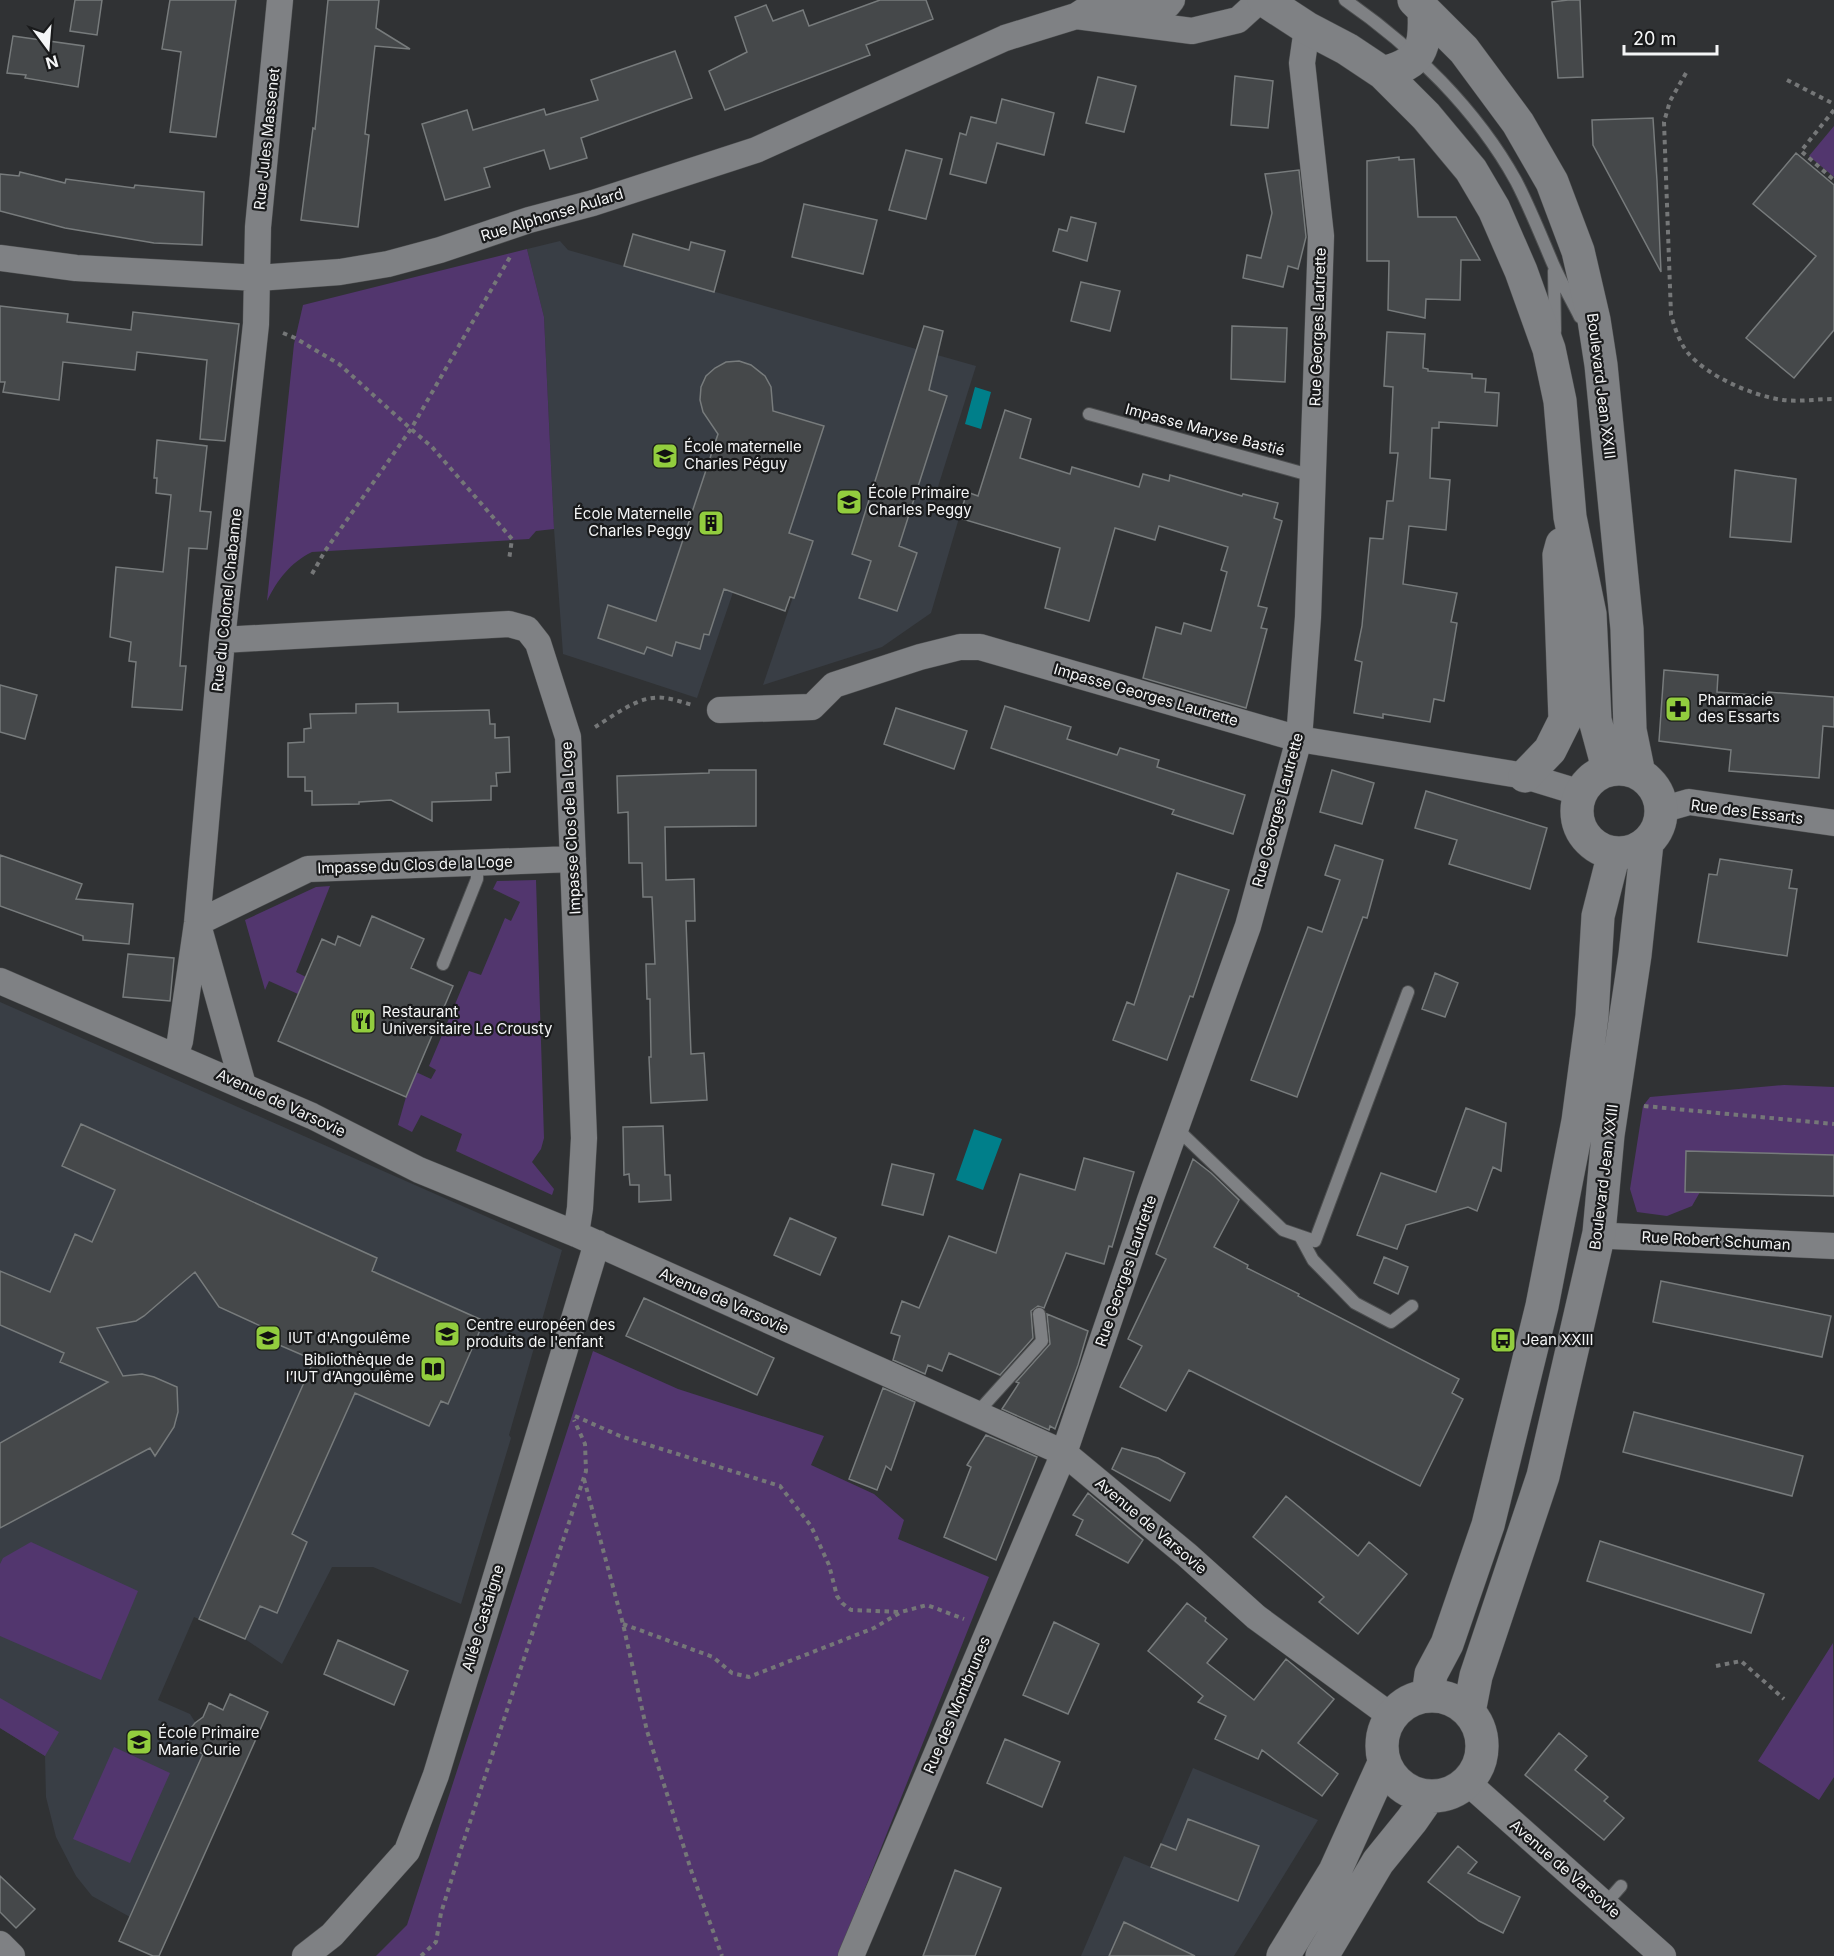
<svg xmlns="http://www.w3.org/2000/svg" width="1834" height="1956" viewBox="0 0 1834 1956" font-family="Inter,sans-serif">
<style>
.built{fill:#393e45}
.green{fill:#52366e}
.water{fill:#007f8a}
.building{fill:#45484a;stroke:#777b7c;stroke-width:1.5}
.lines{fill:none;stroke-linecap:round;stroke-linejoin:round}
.lane-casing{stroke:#4d4f50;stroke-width:14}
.street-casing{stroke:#4d4f50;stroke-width:27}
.secondary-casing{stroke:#4d4f50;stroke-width:34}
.path{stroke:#757778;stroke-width:4;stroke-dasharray:4.5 4.5;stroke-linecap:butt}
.lane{stroke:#7f8184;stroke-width:12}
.street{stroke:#7f8184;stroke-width:26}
.secondary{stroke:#7f8184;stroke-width:33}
.labels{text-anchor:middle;stroke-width:4.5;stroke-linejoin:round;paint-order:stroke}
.street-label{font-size:15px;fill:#f4f5f6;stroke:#191a1b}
.poi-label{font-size:15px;fill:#f4f5f6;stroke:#191a1b;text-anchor:start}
</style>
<rect width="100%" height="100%" fill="#303234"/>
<path class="built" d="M560 241 568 250 976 366 931 509 959 518 931 613 882 647 763 685 812 541 757 522 697 698 563 654 554 529 544 317 527 249Z
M0 1002 562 1250 509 1435 511 1438 461 1604 373 1567H332L282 1664 245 1639 194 1617 158 1700 190 1714 195 1722 203 1717 209 1703 223 1709 230 1694 268 1712 159 1956H153L130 1917 92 1896 76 1876 56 1837 46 1797 45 1756 0 1728Z
M1193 1768 1318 1820 1234 1956H1081L1124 1856 1151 1867Z"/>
<path class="green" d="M1834 126V177L1809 156Z
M527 249 544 317 554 529 536 531 529 539 312 552C290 563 278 579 267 601L294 344 303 305Z
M536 880 544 1138 541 1149 532 1162 554 1189 552 1195 456 1151 462 1134 421 1115 412 1132 398 1125 406 1097 416 1072 431 1079 436 1070 429 1066 469 971 481 975 505 918 511 921 520 902 493 889 497 881Z
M330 886 296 972 306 977 298 994 269 981 265 990 245 920 316 887Z
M1784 1085 1834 1087V1155L1687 1151 1685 1191 1700 1192 1692 1206 1667 1216 1637 1212 1630 1189 1643 1106 1650 1097Z
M593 1351 678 1389 824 1436 811 1465 874 1494 904 1520 898 1539 989 1577 838 1956H376L407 1925Z
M31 1542 138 1591 101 1680 0 1636V1564L3 1558Z
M1833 1643 1834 1777 1819 1800 1758 1761Z
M0 1698 59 1732 45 1756 0 1728Z
M114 1747 170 1773 130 1863 73 1839Z"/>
<path class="water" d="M975 387 991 392 981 429 965 424Z
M974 1129 1002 1139 983 1190 956 1180Z"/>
<path class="building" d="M75 0H102L97 35 70 31Z
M170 0H236L216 137 170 132 181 52 162 49Z
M328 0H379L376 28 410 49 375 46 365 134 369 135 358 227 301 220 313 128 315 129Z
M880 0H926L933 19 866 45 870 55 725 110 709 71 747 52 735 17 766 5 773 21 803 10 809 26Z
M1568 0H1580L1583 77 1558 78 1552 2Z
M13 36 84 46 78 87 25 78 26 75 7 73Z
M675 51 692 98 581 138 587 158 550 169 544 150 484 168 490 187 445 200 422 124 467 110 473 130 544 109 546 115 598 100 591 80Z
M1235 76 1273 81 1268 128 1231 125Z
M1098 77 1136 86 1124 132 1086 123Z
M1002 99 1054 113 1044 155 997 143 986 183 950 174 960 133 966 135 971 117 996 123Z
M1653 118 1657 181 1661 272 1593 145 1592 120Z
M906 150 942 159 926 219 889 210Z
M1796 153 1834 185V330L1794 378 1746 338 1816 256 1753 204Z
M1399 157V160L1414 159 1418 217H1456L1480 260H1461L1460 300 1426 299 1425 318 1388 310 1389 261H1367V161Z
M1299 170 1306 237 1298 269 1288 266 1283 287 1243 278 1247 255 1261 258 1272 213 1265 174Z
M20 172 65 183 66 179 134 188 135 185 204 192 202 245 154 243 65 228 0 211V174L19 176Z
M804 204 877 220 863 274 792 257Z
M1071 217 1096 223 1087 261 1053 251 1059 229 1067 231Z
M633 234 689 250 691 242 725 251 714 292 624 266Z
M1081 282 1120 291 1110 331 1071 321Z
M0 306 68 314 67 322 131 330 133 312 239 324 225 441 200 439 207 360 137 352 135 370 63 362 59 400 3 392 5 382H0Z
M924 326 943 331 929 390 947 396 899 546 917 553 897 611 859 598 871 561 852 554Z
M1232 326 1287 328 1285 382 1231 379Z
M1387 332 1425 334 1423 368 1428 369V371L1472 374V378L1486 379 1485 392 1499 393 1497 426 1439 422V428H1432L1430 478 1450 480 1446 530 1409 526 1403 584 1457 593 1451 622 1457 623 1444 701 1434 699 1430 722 1383 714V718L1354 713 1362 662 1355 660 1362 626 1370 538 1383 539 1387 501H1393L1398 453H1390L1393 387 1384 386Z
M739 361 751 365 765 376 771 387 773 411 824 426 789 533 813 541 794 598 790 597 785 611 724 589 709 635 704 634 700 649 676 642 672 656 647 647 644 654 598 638 608 605 656 621 718 434 703 412 700 400 701 387 706 376 715 368 726 362Z
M1005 410 1031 419 1020 458 1070 474 1072 467 1139 487 1143 474 1169 481 1170 475 1242 496 1243 494 1278 503 1274 518 1282 521 1258 606 1267 608 1261 628 1267 629 1246 708 1143 678 1156 627 1181 634 1184 623 1211 631 1227 572 1221 570 1228 547 1159 526 1155 540 1115 528 1089 621 1045 608 1060 548 959 518 967 492 978 496Z
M157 440 207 446 200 511 211 512 207 549 189 548 180 666H186L182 710 132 707 136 662 129 661 131 642 110 637 116 567 163 572 171 495 156 493 157 478H154Z
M1735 470 1796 479 1791 542 1730 537Z
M1664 670 1718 675 1717 692 1767 696 1768 692 1834 697V727L1823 726 1819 778 1729 771 1731 750 1659 741Z
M0 685 37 695 25 739 0 732Z
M398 703V712L489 710 490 724H495V738L509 737 510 772 496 773 497 786H491V800L432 802V821L391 800 359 802V804L312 805V791H305V777H288V743L304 742V729L311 728 310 714 356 713V704Z
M1005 706 1071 727 1067 739 1117 755 1120 748 1159 760 1157 767 1245 795 1233 834 1172 814 1174 810 991 748Z
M896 708 967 731 954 769 884 744Z
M709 770H756V826L665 827 666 880 694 879 695 921H686L691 1054 704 1053 707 1100 651 1103 649 1057H651L650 999H647L646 964H655L652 897H643L642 863H629L628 812 618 813 617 776 709 773Z
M1332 770 1374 783 1362 824 1320 812Z
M1426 791 1547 828 1530 889 1449 864 1457 840 1415 828Z
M1335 845 1383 860 1367 918 1363 917 1297 1097 1251 1080 1308 927 1322 932 1340 880 1325 875Z
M0 855 82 884 76 899 133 904 129 944 83 940V936L0 906Z
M1720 859 1792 870 1789 888 1797 889 1787 956 1698 942 1709 874 1717 875Z
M1177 873 1229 890 1193 997 1190 996 1167 1060 1113 1040 1127 1002 1134 1005Z
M372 916 424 939 411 968 453 986 406 1097 278 1041 322 939 335 945 338 936 360 946Z
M128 954 174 958 170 1001 123 997Z
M1435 973 1458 983 1445 1017 1422 1009Z
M1466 1108 1506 1123 1501 1171 1493 1167 1477 1211 1468 1207 1406 1225 1397 1249 1357 1235 1381 1173 1436 1192Z
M81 1124 377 1258 372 1271 484 1321 448 1404 441 1401 429 1426 355 1393 292 1534 307 1542 277 1613 260 1606 245 1639 199 1619 314 1360 265 1339 276 1333 219 1307 195 1272 144 1316 136 1321 97 1328 123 1376 142 1374 154 1377 177 1387 178 1412 174 1427 155 1456 150 1448 0 1528V1443L108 1382 60 1362 64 1353 0 1325V1271L50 1292 75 1234 92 1242 115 1190 62 1166Z
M663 1126 665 1175H670L671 1200 639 1202V1185H630L629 1174 624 1175 623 1127Z
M1686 1151 1834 1155V1196L1685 1192Z
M1084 1158 1134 1172 1112 1247 1109 1246 1104 1264 1066 1253 1044 1308 1038 1306 1031 1311 1033 1338 1000 1375 949 1353 942 1371 928 1365 925 1374 893 1360 900 1336 891 1333 902 1301 919 1308 949 1236 996 1253 1020 1174 1075 1190Z
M1193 1159 1211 1173 1239 1200 1214 1247 1248 1265 1247 1268 1299 1294 1298 1296 1459 1379 1452 1393 1463 1399 1420 1486 1189 1370 1166 1411 1120 1387 1142 1346 1128 1339 1166 1259 1156 1254Z
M892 1164 934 1174 923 1215 882 1205Z
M790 1218 836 1238 820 1275 774 1255Z
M1384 1257 1408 1267 1398 1294 1374 1283Z
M1661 1281 1831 1316 1822 1357 1653 1322Z
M644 1298 774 1358 757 1395 626 1336Z
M1047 1314 1088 1331 1078 1365 1055 1429 1050 1426 1049 1430 1002 1409 1019 1383 1016 1382 1050 1344Z
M883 1388 915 1402 891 1470 886 1466 877 1490 849 1479Z
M1634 1412 1803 1456 1792 1496 1623 1452Z
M986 1435 1037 1457 996 1560 944 1537 971 1467 967 1465Z
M1122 1448 1158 1458 1185 1473 1170 1501 1112 1469Z
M1088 1493 1143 1540 1128 1563 1076 1535 1083 1520 1073 1515Z
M1286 1496 1358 1556 1369 1542 1407 1574 1358 1634 1319 1602 1324 1597 1253 1537Z
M1600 1541 1764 1594 1751 1633 1587 1581Z
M1187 1603 1206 1618 1205 1621 1227 1639 1207 1663 1254 1700 1286 1659 1334 1699 1298 1743 1338 1774 1322 1796 1262 1750 1258 1759 1215 1739 1226 1716 1198 1702 1203 1696 1148 1651Z
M1054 1622 1099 1644 1068 1714 1023 1695Z
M338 1640 408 1671 394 1705 324 1674Z
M230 1694 268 1712 159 1956H153L119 1941 203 1754 189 1748 188 1738 190 1729 195 1723 203 1717 209 1703 223 1710Z
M1559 1733 1587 1756 1575 1770 1608 1797 1604 1801 1624 1818 1604 1840 1525 1775Z
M1005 1739 1060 1762 1042 1807 987 1783Z
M1188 1819 1259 1846 1238 1901 1151 1867 1161 1844 1176 1850Z
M1458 1846 1477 1862 1468 1873 1520 1897 1503 1933 1479 1921 1428 1882Z
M955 1870 1001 1888 975 1956H923Z
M0 1876 35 1909 16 1928 0 1912Z
M1124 1922 1195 1956H1109Z"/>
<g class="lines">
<g class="lane-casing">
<path id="lane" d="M1345 0C1412 46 1477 110 1516 181 1530 208 1541 236 1553 264 1561 282 1571 299 1580 317
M1554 271 1555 331
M1089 414 1313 476
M443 964 477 879V863
M1176 1128 1283 1230 1315 1241 1408 992
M1300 1236 1313 1260 1355 1303 1391 1322 1412 1306
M976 1414 1042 1341 1039 1314
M1606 1903 1621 1886"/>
</g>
<g class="street-casing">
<path id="street" d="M1119 0 1168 5 1172 0
M1076 16 1192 31 1238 20 1260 0
M0 258 76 268 258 278 340 272 388 264 440 250 529 220 593 203 756 150 1005 38 1076 16 1101 0
M222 640 509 624 527 629 538 643 568 737 584 1138 580 1208 576 1234
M720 710 812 707 834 685 920 657 960 647H980L1299 739 1525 776 1581 793
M1661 810 1689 802 1834 823
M197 923 308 869 573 859
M200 932 243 1085
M0 981 312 1116 419 1170 576 1234 1064 1453 1187 1555 1256 1617 1391 1716
M175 1056 180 1041 197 923 222 640 256 324 258 227 280 0
M1599 1233 1611 1236 1834 1246
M1467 1782 1663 1956
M0 1944 12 1956
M305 1956 332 1935 407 1851 436 1775 597 1243
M851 1956 1064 1453 1150 1200 1248 926 1299 739 1308 617 1321 236 1302 63 1307 28"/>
</g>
<g class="secondary-casing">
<path id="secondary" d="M1264 0 1307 28 1347 49 1383 73 1426 116 1471 170 1494 209 1521 271 1549 349 1560 401 1570 517 1590 614 1595 720 1605 757 1606 771
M1414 0 1464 50 1518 123 1552 182 1578 251 1594 320 1601 365 1627 629 1630 730 1639 774
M1383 73C1422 63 1426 48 1424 11
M1577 811a42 42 0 1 1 84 0a42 42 0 1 1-84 0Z
M1525 776 1550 750 1565 720 1559 555 1562 544
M1382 1746a50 50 0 1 1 100 0a50 50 0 1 1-100 0Z
M1428 1696 1431 1674 1447 1644 1488 1525 1542 1306 1578 1121 1592 1016 1598 916 1614 853
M1469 1712 1476 1676 1543 1476 1599 1233 1608 1135 1635 955 1647 843
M1283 1956 1335 1871 1384 1763
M1322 1956 1378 1862 1412 1820 1428 1797"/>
</g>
<path class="path" d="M1686 73 1670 101 1664 122 1671 315C1675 328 1679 342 1688 353 1707 376 1753 396 1783 400 1799 402 1817 399 1834 399
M1787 80 1834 104
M1834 110 1801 151 1834 180
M283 333 295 338 339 364 411 429 432 447 512 539 509 560
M312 574 325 551 411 429 510 257
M595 727C615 715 640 694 665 698 674 699 684 703 693 705
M1644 1106 1834 1124
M575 1416 620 1436 780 1486 811 1526 829 1565 837 1596 842 1603 851 1610 901 1612
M584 1479 623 1624 647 1731 692 1873 722 1956
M623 1624 713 1657 732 1673 749 1677 874 1628 901 1612 927 1605 964 1619
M1716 1666 1741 1661 1784 1699
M421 1956 436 1942 441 1913 460 1852 586 1471 585 1444 574 1420"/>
<use href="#lane" class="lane"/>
<use href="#street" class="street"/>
<use href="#secondary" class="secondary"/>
</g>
<defs>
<g id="school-square" transform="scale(1.35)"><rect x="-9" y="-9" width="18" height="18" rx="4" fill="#92cd3e" stroke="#191a1b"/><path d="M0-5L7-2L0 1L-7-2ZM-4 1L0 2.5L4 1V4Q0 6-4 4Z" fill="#111"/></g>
<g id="building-square" transform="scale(1.35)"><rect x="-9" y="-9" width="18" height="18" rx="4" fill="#92cd3e" stroke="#191a1b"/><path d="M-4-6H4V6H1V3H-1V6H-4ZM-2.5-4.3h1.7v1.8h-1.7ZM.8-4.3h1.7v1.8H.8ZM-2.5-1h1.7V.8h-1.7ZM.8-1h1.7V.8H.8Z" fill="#111"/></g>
<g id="pharmacy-square" transform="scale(1.35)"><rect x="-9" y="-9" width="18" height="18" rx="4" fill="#92cd3e" stroke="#191a1b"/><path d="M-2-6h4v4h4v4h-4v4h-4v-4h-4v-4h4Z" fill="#111"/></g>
<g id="restaurant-square" transform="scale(1.35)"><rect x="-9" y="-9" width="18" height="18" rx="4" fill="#92cd3e" stroke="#191a1b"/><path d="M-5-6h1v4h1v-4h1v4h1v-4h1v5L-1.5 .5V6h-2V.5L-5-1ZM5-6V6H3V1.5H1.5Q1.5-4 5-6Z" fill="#111"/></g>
<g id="university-square" transform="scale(1.35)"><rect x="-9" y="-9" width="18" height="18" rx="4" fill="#92cd3e" stroke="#191a1b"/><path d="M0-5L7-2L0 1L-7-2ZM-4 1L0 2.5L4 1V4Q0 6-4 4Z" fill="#111"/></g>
<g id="bus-square" transform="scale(1.35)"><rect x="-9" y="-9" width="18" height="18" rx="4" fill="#92cd3e" stroke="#191a1b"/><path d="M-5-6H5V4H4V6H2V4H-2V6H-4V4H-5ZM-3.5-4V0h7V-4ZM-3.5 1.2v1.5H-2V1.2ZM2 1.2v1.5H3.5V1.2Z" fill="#111"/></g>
<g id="library-square" transform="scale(1.35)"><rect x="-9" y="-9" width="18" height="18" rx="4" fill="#92cd3e" stroke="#191a1b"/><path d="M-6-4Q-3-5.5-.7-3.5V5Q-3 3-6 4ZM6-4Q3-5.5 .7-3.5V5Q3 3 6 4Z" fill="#111"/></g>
</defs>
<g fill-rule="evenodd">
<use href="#school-square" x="665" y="456"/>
<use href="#school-square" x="849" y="502"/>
<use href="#building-square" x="711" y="523"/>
<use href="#pharmacy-square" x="1678" y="709"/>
<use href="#restaurant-square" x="363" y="1021"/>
<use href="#university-square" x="447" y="1334"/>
<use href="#university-square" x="268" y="1338"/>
<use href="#bus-square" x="1503" y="1340"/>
<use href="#library-square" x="433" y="1369"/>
<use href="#school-square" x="139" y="1742"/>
</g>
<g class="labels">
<g class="street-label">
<text transform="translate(267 139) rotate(-84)" y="5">Rue Jules Massenet</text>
<text transform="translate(552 215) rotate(-17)" y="5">Rue Alphonse Aulard</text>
<text transform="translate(1318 327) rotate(-88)" y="5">Rue Georges Lautrette</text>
<text transform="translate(1601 386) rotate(83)" y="5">Boulevard Jean XXIII</text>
<text transform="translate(1205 430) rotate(15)" y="5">Impasse Maryse Bastié</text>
<text transform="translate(227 600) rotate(-84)" y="5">Rue du Colonel Chabanne</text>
<text transform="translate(1146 695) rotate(16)" y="5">Impasse Georges Lautrette</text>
<text transform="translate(1278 810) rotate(-75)" y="5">Rue Georges Lautrette</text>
<text transform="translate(1747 812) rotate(7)" y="5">Rue des Essarts</text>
<text transform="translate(571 828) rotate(-93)" y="5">Impasse Clos de la Loge</text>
<text transform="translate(415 865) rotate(-2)" y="5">Impasse du Clos de la Loge</text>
<text transform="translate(281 1103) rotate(25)" y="5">Avenue de Varsovie</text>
<text transform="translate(1604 1177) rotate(-83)" y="5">Boulevard Jean XXIII</text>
<text transform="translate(1716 1241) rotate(3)" y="5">Rue Robert Schuman</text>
<text transform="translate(1126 1271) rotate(-71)" y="5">Rue Georges Lautrette</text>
<text transform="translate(724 1301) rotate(24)" y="5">Avenue de Varsovie</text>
<text transform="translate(1151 1526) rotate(40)" y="5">Avenue de Varsovie</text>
<text transform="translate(483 1618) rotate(-73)" y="5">Allée Castaigne</text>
<text transform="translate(957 1705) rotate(-67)" y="5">Rue des Montbrunes</text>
<text transform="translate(1565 1869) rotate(41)" y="5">Avenue de Varsovie</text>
</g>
<g class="poi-label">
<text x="684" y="452">École maternelle<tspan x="684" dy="17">Charles Péguy</tspan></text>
<text x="868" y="498">École Primaire<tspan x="868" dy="17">Charles Peggy</tspan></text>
<text x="692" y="519" text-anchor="end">École Maternelle<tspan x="692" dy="17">Charles Peggy</tspan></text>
<text x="1698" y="705">Pharmacie<tspan x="1698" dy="17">des Essarts</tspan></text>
<text x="382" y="1017">Restaurant<tspan x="382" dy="17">Universitaire Le Crousty</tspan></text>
<text x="466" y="1330">Centre européen des<tspan x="466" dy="17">produits de l'enfant</tspan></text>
<text x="288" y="1343">IUT d'Angoulême</text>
<text x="1522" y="1345">Jean XXIII</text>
<text x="414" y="1365" text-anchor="end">Bibliothèque de<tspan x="414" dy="17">l’IUT d’Angoulême</tspan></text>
<text x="158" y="1738">École Primaire<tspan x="158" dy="17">Marie Curie</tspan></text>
</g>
</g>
<g transform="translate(48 48) rotate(164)" stroke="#191a1b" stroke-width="4.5" paint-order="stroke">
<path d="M0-4.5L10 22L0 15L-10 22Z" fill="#f4f5f6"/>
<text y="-9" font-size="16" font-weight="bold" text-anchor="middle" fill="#f4f5f6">N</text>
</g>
<path d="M1624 45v9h93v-9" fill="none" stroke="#f4f5f6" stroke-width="3"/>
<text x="1633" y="45" font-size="18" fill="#f4f5f6" stroke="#191a1b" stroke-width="4.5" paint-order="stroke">20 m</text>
</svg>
